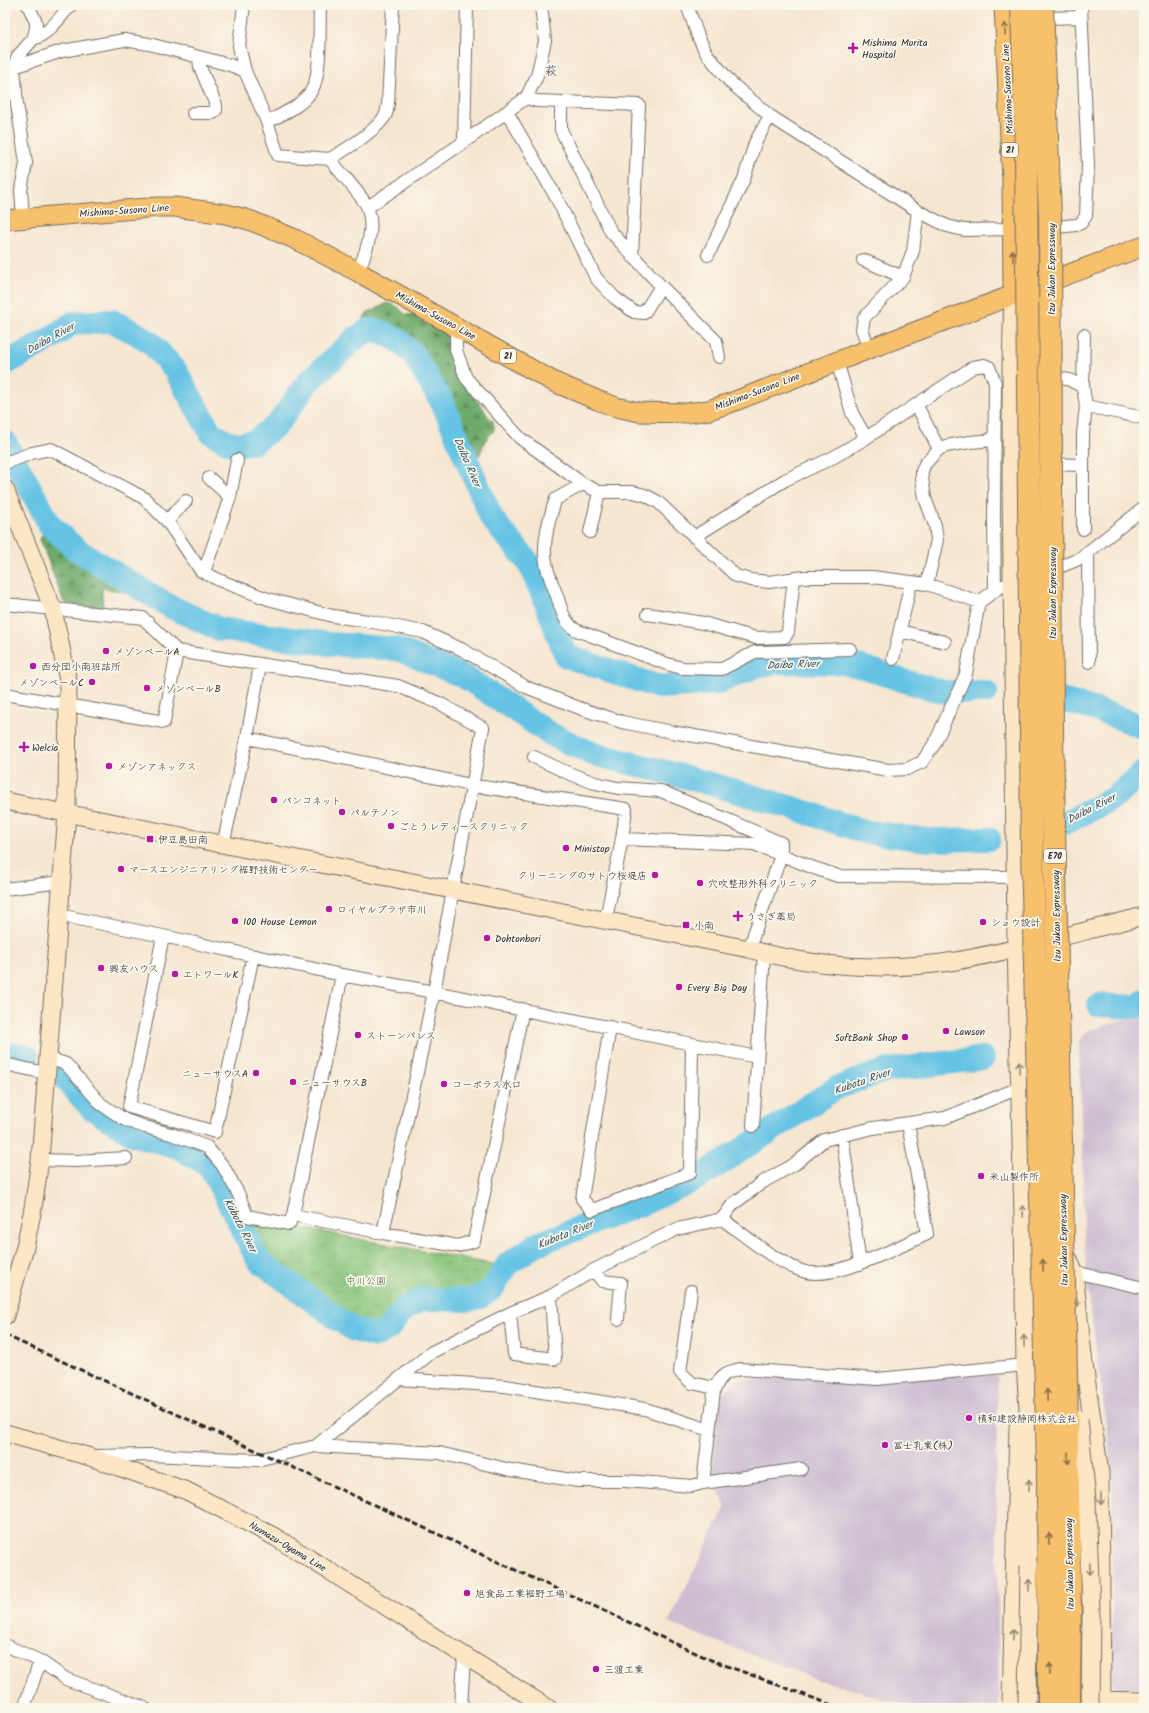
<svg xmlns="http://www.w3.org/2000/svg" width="1149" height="1713" viewBox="0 0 1149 1713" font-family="Kalam,'Klee One',sans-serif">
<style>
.industrial{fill:#cdbed2}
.forest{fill:url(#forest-firs);stroke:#4c6a4b}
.park{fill:url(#park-crowns);stroke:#5a7853}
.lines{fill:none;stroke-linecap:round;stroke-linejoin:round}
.river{stroke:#65c3e4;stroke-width:24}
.street-casing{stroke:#726c65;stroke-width:14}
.secondary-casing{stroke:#726c65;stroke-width:19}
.primary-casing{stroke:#726c65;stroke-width:21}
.street{stroke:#fff;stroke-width:12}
.secondary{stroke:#fce6c4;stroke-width:17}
.primary{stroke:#f7c06c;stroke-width:19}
.rail{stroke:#2b2b2b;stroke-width:3;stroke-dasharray:6 3;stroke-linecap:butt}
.secondary-bridge-casing{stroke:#726c65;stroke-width:19;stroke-linecap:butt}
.highway-bridge-casing{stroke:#726c65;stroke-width:24;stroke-linecap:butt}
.secondary-bridge{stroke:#fce6c4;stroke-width:17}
.highway-bridge{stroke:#f7c06c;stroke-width:22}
.oneway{stroke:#876e48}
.oneway2{stroke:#948878}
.poi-dot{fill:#b5179e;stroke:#fbf7ec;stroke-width:1.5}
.labels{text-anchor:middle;stroke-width:3.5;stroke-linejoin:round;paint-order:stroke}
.shield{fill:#fbf7ec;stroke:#696865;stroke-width:1}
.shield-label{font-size:9px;font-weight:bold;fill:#2b2b2b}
.poi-label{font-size:10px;fill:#2b2b2b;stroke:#fbf7ec;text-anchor:start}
.street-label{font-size:10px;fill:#2b2b2b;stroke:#fbf7ec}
.park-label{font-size:10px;fill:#475943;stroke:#fbf7ec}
.water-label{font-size:11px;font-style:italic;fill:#3c5962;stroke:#fbf7ec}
.quarter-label{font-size:12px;font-weight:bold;fill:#63576c;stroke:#fbf7ec}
</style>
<defs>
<pattern id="forest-firs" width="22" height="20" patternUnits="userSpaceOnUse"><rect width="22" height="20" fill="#6eaa6b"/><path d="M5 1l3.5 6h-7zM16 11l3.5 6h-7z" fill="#5b8b58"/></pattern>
<pattern id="park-crowns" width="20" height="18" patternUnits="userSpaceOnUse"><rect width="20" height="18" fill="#89c57b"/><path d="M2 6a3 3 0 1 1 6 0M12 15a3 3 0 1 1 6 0" fill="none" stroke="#76a96a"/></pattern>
</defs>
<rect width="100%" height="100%" fill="#fbf7ec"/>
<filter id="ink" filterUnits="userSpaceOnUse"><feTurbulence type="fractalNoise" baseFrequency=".025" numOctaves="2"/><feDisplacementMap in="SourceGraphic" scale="8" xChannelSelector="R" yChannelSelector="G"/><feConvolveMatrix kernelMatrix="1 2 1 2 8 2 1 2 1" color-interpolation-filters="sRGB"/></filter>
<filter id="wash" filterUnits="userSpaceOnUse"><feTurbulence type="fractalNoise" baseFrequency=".012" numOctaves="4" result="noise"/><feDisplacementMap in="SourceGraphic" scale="16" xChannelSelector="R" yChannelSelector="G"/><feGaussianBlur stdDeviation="0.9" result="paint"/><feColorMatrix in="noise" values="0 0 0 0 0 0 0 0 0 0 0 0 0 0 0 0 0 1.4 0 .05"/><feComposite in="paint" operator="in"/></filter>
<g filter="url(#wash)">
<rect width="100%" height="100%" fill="#f6e6d0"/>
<path class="industrial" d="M1144 1014V1689H1118L1112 1682V1481L1108 1438 1085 1265 1079 1041 1087 1031Z
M992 1375 998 1377 996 1468 999 1708H915L819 1680 668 1623 726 1506 713 1481 716 1401 736 1380 785 1377Z"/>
<path class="forest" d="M386 303 392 304 399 308 405 314 415 315 421 321 436 329 443 330C453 339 451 357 455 370 460 384 470 393 480 404 486 410 485 416 493 421 497 434 490 432 485 441 482 446 483 451 478 456L468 450 456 417 430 374 423 355 400 335 376 325 369 327 365 325 364 317 369 311 375 310Z
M44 532 143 595 102 588 103 611 64 603 40 539Z"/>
<path class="park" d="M258 1223 290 1231 296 1227 502 1266 487 1286 469 1293 442 1290 412 1295 397 1304 383 1325 372 1327 359 1323 262 1254 250 1224Z"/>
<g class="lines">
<path class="river" d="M5 364 51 338 73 323 112 321 134 332 151 343 175 370 211 433 233 445 254 442 277 425 309 381 355 339 368 330 380 331 398 340 413 354 443 404 492 519 529 563 545 600 566 656 659 687 717 683 757 666 777 662 843 663 863 667 901 680 944 692H986
M5 442 50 525 77 550 171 607 219 629 330 644 397 649 465 677 552 735 593 754 690 778 796 809 866 832 928 840 989 839
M1052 698C1084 705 1115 715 1144 728
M1056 826 1067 822 1114 798 1144 772
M1099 1005 1137 1007 1144 1001
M5 1054 27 1057
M62 1075 91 1108 135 1135 178 1147 210 1166 258 1260 339 1320 354 1330 376 1336 388 1329 404 1309 421 1299 467 1300 480 1297 492 1289 508 1264 535 1245 649 1201 700 1177 836 1088 884 1071 983 1058"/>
</g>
</g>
<g filter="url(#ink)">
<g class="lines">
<g class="street-casing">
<path id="street" d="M244 5 239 46 245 71 267 122 278 155 330 159C337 169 366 200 368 209 375 231 366 251 358 272
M687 5 698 36 706 53 731 83 770 116 918 211 947 226 964 230 1013 229
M1046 18 1081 17
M33 39C50 33 59 18 71 5
M14 67 62 51 124 40 149 44 230 65 245 71
M526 98 537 101 639 105 632 256
M561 102V130L611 232 661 286 716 341 719 357
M507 112 556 197 596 278 615 298 634 312 644 313 661 286
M193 113H213L216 110V105L200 67 199 57
M267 122C283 114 302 106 312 90 322 73 319 26 320 5
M464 142 467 5
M330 159C345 150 376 131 385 116 387 113 387 108 388 104L393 5
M368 207 464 142 526 98 537 76 545 41 541 5
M23 218 21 190 26 163 17 104 14 67 18 56 33 39 36 28V22L28 5
M1046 228 1076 225 1081 223 1086 216 1088 165 1081 5
M708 255 744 179 755 143 770 116
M863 260 903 277
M456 327V350L466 378 520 438 583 484 599 492H633L645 495 658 502 736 576 751 580 769 582 804 577H872L927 584 979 602
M869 349 862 329 864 318 903 277 913 251 918 211
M837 361 852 413 866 438
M1046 375 1070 380 1083 387
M917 406 939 449
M1086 406 1144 418
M5 463 32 453 51 449 144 498 167 521 201 571 221 581 268 599 333 616 368 621 423 632 463 650 526 687 582 709 622 722 672 732 888 770 907 769 922 762 935 743 966 674 979 602 1000 587 1018 581
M1046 464 1083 465
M209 478 230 497
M583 484 556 499C549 518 542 542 546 563 548 575 554 587 558 599 562 611 564 623 576 630L667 664 682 668 722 669 755 652 850 649
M167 521 186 501
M1083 529V433L1086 406 1083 387 1084 335
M590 532 599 492
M694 537 785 480 834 457 866 438 973 367 984 365 989 367 995 383 994 520 995 590
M1088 552 1089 662
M204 572 230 497 237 460
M1047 572 1079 559 1144 508
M927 584 937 540 935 525 925 498 922 478V471L925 464 939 449 946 446 970 442 994 440
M5 604 143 618 177 651 398 686 441 704 483 728 434 992 383 1233
M648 614 703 623 756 638 785 637 788 632 794 578
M900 631 945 642
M893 659 911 583
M5 694 164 722 177 651
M247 738 471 785 626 809 622 839 606 919
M534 757 568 773 595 783 618 788 661 791 781 843V855L749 949
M622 839 754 844 814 868 838 876 1016 877
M223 845 247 738 260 665
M5 889 61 882
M58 915 163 936 342 975 434 992 757 1057
M163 936 129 1107 215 1132 253 956
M342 975 293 1215 383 1233 458 1246 474 1241 523 1009
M610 1027 582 1199 592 1210 690 1173 692 1044
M47 1058 66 1064 101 1104 125 1120 145 1127 171 1134 207 1147 223 1166 238 1193 247 1216 289 1224 293 1215
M5 1064 45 1073
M753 1126 764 954
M842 1135 860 1264
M40 1160 76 1161 126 1158
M722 1219C747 1237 773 1260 802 1271 832 1282 898 1247 927 1234L908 1123
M594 1270 602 1281 621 1283 618 1319
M1074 1272 1144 1288
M691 1291 680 1372 692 1383 715 1388
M510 1313 514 1354 555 1359 551 1296
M399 1379 505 1386 645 1409 709 1430
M316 1446 432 1352 510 1313 551 1296 594 1270 677 1229 722 1219 733 1204 763 1182 795 1164 824 1140 873 1128 945 1118 1019 1088
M96 1456 151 1455 257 1460 316 1446 439 1453 511 1470 578 1481H625L692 1486 703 1483 801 1469
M703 1483 714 1391C720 1375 725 1372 741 1369L877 1379 1025 1365
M5 1645 40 1661 66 1679 145 1708
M24 1708 40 1661
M461 1708 464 1657"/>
</g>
<g class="secondary-casing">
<path id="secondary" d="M1013 295 1011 365V479L1016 947 1023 1217 1025 1365 1029 1423V1566
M5 489 53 609 68 681 67 813 40 1160 33 1208 25 1247 5 1316
M5 801 749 949C766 954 782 957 799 960 848 969 907 969 956 961 1019 950 1082 931 1144 916
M1069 1259 1074 1272 1084 1364 1100 1473 1102 1700
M1018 1426 1011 1702 1060 1701
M5 1433 87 1456 187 1491 275 1537 548 1708
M1090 1700 1144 1701"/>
</g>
<g class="primary-casing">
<path id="primary" d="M1004 5 1012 181 1013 295
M5 220 159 207H175L226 214 249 220 295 239 358 272 554 382 597 400 616 407 639 412 687 413 709 410 730 403 869 349 1144 246"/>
</g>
<use href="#street" class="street"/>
<use href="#secondary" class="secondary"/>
<use href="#primary" class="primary"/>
<path class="rail" d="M5 1335 711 1660 840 1708"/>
<g class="secondary-bridge-casing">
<path id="secondary-bridge" d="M1079 1419 1087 1500 1091 1608 1090 1708
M1027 1708 1029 1566"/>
</g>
<g class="highway-bridge-casing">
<path id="highway-bridge" d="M1022 5 1026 152 1032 852 1048 1467 1049 1708
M1042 5 1050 217 1052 738 1066 1372 1070 1604 1069 1708"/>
</g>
<use href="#secondary-bridge" class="secondary-bridge"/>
<use href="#highway-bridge" class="highway-bridge"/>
</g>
<defs><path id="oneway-shaft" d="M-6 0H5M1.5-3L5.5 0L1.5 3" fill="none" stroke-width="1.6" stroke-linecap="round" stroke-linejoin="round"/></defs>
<g class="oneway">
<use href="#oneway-shaft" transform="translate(1005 29) rotate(-92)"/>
<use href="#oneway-shaft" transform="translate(1013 256) rotate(-91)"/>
<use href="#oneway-shaft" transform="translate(1043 1265) rotate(-92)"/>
<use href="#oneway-shaft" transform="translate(1047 1395) rotate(-92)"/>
<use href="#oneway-shaft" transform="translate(1068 1458) rotate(89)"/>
<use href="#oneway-shaft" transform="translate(1049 1539) rotate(-90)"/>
<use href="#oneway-shaft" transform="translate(1050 1669) rotate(-90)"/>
</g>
<g class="oneway2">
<use href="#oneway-shaft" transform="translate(1019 1067) rotate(-92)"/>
<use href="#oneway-shaft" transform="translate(1023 1211) rotate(-92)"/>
<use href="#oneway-shaft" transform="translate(1077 1301) rotate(84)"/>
<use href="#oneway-shaft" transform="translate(1024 1341) rotate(-91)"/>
<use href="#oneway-shaft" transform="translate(1029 1485) rotate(-90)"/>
<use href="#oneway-shaft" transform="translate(1101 1499) rotate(89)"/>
<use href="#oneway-shaft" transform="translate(1090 1569) rotate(88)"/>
<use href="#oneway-shaft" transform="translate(1029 1585) rotate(-90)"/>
<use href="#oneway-shaft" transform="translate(1013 1635) rotate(-88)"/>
</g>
</g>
<g class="poi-dot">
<path d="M851 42h4v4h4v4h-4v4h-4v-4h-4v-4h4z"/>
<circle cx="106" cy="651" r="4"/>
<circle cx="33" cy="666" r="4"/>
<circle cx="92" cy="682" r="4"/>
<circle cx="147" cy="688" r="4"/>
<path d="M22 741h4v4h4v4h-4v4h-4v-4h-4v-4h4z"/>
<circle cx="109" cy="766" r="4"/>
<circle cx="274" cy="800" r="4"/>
<circle cx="342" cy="812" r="4"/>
<circle cx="391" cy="826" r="4"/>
<rect x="146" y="835" width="8" height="8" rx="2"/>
<circle cx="566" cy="848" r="4"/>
<circle cx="121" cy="869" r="4"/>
<circle cx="655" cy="875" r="4"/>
<circle cx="700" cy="883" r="4"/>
<circle cx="329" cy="909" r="4"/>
<path d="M736 910h4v4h4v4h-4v4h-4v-4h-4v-4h4z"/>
<circle cx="235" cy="921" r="4"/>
<circle cx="983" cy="922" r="4"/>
<rect x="682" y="921" width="8" height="8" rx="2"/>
<circle cx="487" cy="938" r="4"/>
<circle cx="101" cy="968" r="4"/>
<circle cx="175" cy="974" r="4"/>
<circle cx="679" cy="987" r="4"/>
<circle cx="946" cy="1031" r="4"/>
<circle cx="358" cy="1035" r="4"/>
<circle cx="905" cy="1037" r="4"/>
<circle cx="256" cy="1073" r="4"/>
<circle cx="293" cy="1082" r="4"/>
<circle cx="444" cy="1084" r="4"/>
<circle cx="981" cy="1176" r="4"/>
<circle cx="969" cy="1418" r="4"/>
<circle cx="885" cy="1445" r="4"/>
<circle cx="467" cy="1593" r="4"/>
<circle cx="596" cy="1669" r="4"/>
</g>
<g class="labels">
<g class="shield">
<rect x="1002" y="143" width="16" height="14" rx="3"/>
<rect x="500" y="349" width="16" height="14" rx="3"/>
<rect x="1044" y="849" width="22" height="14" rx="3"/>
</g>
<g class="shield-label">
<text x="1010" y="153">21</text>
<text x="508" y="359">21</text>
<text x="1055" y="859">E70</text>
</g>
<g class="poi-label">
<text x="862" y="46">Mishima Morita<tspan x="862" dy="12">Hospital</tspan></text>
<text x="114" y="655">メゾンベールA</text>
<text x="41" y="670">西分団小南班詰所</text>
<text x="84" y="686" text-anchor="end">メゾンベールC</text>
<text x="155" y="692">メゾンベールB</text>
<text x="32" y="751">Welcia</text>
<text x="117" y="770">メゾンアネックス</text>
<text x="282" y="804">パンコネット</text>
<text x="350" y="816">パルテノン</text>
<text x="399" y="830">ごとうレディースクリニック</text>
<text x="158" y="843">伊豆島田南</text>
<text x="574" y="852">Ministop</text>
<text x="129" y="873">マースエンジニアリング裾野技術センター</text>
<text x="647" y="879" text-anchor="end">クリーニングのサトウ桜堤店</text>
<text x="708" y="887">穴吹整形外科クリニック</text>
<text x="337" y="913">ロイヤルプラザ市川</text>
<text x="746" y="920">うさぎ薬局</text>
<text x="243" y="925">100 House Lemon</text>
<text x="991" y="926">ショウ設計</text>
<text x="694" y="929">小南</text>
<text x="495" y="942">Dohtonbori</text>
<text x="109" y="972">興友ハウス</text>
<text x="183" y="978">エトワールK</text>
<text x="687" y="991">Every Big Day</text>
<text x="954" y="1035">Lawson</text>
<text x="366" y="1039">ストーンパレス</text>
<text x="897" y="1041" text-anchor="end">SoftBank Shop</text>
<text x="248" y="1077" text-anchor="end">ニューサウスA</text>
<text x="301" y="1086">ニューサウスB</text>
<text x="452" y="1088">コーポラス水口</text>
<text x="989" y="1180">米山製作所</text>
<text x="977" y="1422">積和建設静岡株式会社</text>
<text x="893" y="1449">冨士乳業(株)</text>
<text x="475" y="1597">旭食品工業裾野工場</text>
<text x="604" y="1673">三渡工業</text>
</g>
<g class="street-label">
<text transform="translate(1007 89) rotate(-93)" y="4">Mishima-Susono Line</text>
<text transform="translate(124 210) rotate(-4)" y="4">Mishima-Susono Line</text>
<text transform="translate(1051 269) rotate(-90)" y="4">Izu Jukan Expressway</text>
<text transform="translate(436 315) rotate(29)" y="4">Mishima-Susono Line</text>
<text transform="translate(757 391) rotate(-21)" y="4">Mishima-Susono Line</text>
<text transform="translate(1052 593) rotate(-90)" y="4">Izu Jukan Expressway</text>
<text transform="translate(1056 916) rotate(-91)" y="4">Izu Jukan Expressway</text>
<text transform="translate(1063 1240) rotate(-91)" y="4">Izu Jukan Expressway</text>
<text transform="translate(288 1546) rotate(31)" y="4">Numazu-Oyama Line</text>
<text transform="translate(1069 1564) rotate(-91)" y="4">Izu Jukan Expressway</text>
</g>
<g class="park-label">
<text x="366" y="1284">中川公園</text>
</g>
<g class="water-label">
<text transform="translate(50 338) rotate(-29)" y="4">Daiba River</text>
<text transform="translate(468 462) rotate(67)" y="4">Daiba River</text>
<text transform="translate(793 664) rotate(-2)" y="4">Daiba River</text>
<text transform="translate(1091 808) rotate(-27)" y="4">Daiba River</text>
<text transform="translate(862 1081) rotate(-19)" y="4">Kubota River</text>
<text transform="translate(241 1225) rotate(63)" y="4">Kubota River</text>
<text transform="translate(565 1234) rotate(-22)" y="4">Kubota River</text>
</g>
<g class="quarter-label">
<text x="551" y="75">萩</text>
</g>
</g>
<rect width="1149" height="1713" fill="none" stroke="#fbf7ec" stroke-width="20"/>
</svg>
